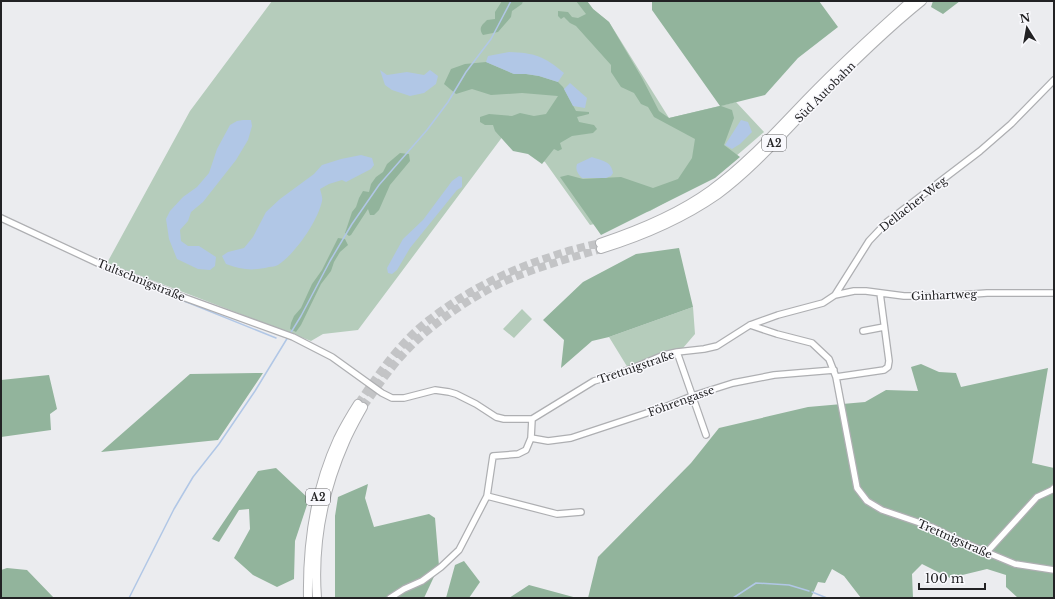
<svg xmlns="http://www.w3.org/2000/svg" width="1055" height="599" viewBox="0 0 1055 599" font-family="'Libre Baskerville',serif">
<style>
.green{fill:#b5ccbb}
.forest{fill:#92b49c}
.water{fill:#b1c7e6}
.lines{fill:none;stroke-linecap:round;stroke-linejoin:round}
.stream{stroke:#b1c7e6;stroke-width:1.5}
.highway-tunnel{stroke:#c3c4c6;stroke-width:8;stroke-dasharray:8 4;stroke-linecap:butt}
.minor-casing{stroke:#aeafb2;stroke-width:8}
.highway-casing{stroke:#aeafb2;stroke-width:10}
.minor{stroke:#fff;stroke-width:5.5}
.highway{stroke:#fff;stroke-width:8}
.labels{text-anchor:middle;stroke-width:3;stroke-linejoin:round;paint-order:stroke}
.shield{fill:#f9f9fd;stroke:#626265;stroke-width:1}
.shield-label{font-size:10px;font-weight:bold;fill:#222224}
.street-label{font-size:11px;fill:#222224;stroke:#f9f9fd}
</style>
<rect width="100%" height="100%" fill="#ebecef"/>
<path class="green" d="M272 1H587L593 9 609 22 669 118 736 102 764 132 714 175 650 211 590 225 545 162 503 136 358 330 323 334 311 341 107 263 190 111Z
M693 307 695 334 683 348 660 353 628 368 609 337Z
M522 309 532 319 514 338 503 329Z"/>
<path class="forest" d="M502 1H523L522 4 512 11 511 17 498 32 483 35C478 28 482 25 487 20L495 19V12Z
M576 1H587L593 9 609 22 642 78 659 111 669 118 720 106 652 10V1H819L838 27 798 58 765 95 721 106 732 110 734 118 724 145 740 157 715 178 601 235 560 177 568 175 583 179 621 177 653 188 678 179 692 158 695 139 654 117 648 107 641 104 634 93 621 87 611 72V65L576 26 570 23 564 17 561 19 558 16V11L568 12 572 17 578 18 586 14Z
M933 1H960L943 14 931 7Z
M486 62 514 74H526L539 76 558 82 563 87 576 111 589 112V114L577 117 579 122 594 125 597 129 593 133 572 136 560 143 562 149 558 151 554 149 542 164 528 154 513 151 495 131 493 125H485L480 122V117L489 114 512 116 520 113 534 116 546 114 558 96 522 93 491 95 472 89 456 94 444 84 451 69 465 64Z
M400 153 409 154 410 161 390 185 379 210 374 215H370L368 209 351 235 349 236 345 233 352 212 356 207 359 198 363 191 369 192 371 184 376 177 383 172 387 164Z
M338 238 345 239 348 245 340 252 334 262 331 271 321 284 301 325 296 332 290 329 291 323 294 316 301 308 312 284 322 270Z
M679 248 693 307 609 337 592 341 561 368 564 340 543 320 583 282 636 254Z
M921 364 939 372 956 373 961 387 1048 368 1032 463 1054 468V598H1018L1006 587V575L987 569 950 578 922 564 912 574 913 598H861L844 576 832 569 825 583 818 582 811 598H588L598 557 691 463 719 428 808 407 865 402 886 390 918 391 911 367Z
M263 373 218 440 101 452 190 374Z
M49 375 57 409 50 414 51 430 1 437V380Z
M276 468 309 499 295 541 294 579 277 587 253 575 234 558 250 529 249 509 239 510 219 542 212 539 258 471Z
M368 484 365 498 374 527 429 514 435 518 439 566 424 598H335V516L338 497Z
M464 561 480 582 469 598H446L455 565Z
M7 568 27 570 54 598H1V570Z
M529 585 577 598H509Z"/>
<path class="water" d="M509 52C535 53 544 56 564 73L558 82 539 76 526 74H514L486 62 488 56Z
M380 70 387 75 407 72 424 75 430 70 438 76 436 84 424 93 410 96 392 90 385 85Z
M570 83 587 98 585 108 573 106 564 89Z
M243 120H251L252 126 248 140 236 160 203 202 191 212 188 221 180 230 181 241 188 246H199L216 257 215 266 210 270 198 269 177 259 169 239 166 219 170 211 183 197 197 187 209 173 217 149 230 125 237 121Z
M741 120 748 122 752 132 740 144 732 149 725 145Z
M361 155 372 158 374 165 371 169 346 182 342 180 329 184 320 189C321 193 323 198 322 201 318 221 295 254 278 265 276 266 272 267 269 267 254 271 241 270 226 264L222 256 228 252 244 248 253 237 266 212 280 199 314 174 322 165 341 159Z
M592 157C601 161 611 160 613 173L611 176 606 178H582C578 174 575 170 577 164Z
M459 176 462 177V187L457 190 410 248 397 270 392 274 388 273 387 268 403 239 423 220 452 181Z"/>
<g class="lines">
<path class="stream" d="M117 274 276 338
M290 334 301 316 330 261 352 224 379 185 427 130 448 102 466 72 491 39 511 1
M812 592 827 598
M129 598 174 509 193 477 219 444 255 391 288 337
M733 598 756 583 789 585 809 591"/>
<path class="highway-tunnel" d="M358 404C378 375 400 342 429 320 465 292 506 271 550 257 566 251 583 247 600 243
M363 407C378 386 392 365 410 347 436 320 483 289 517 276 545 265 573 257 601 249"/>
<g class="minor-casing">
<path id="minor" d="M1 218 102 265 180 296 293 337 332 357 382 393 392 398H404L435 390 449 392 456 394 476 404 496 417 504 419H532
M835 295 854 291H866L904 296H946L987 293H1054
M750 325 777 334 812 343 829 359 836 377 857 488 867 501 882 510 932 527 962 542 1015 564 1054 570
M863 331 884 327
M677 352 706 435
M836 377 884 370 888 367 889 361 880 293
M532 419 594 381 621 373 664 355 677 352 704 349 717 346 750 325 778 315 823 303 835 295 869 241 887 222 980 151 1011 124 1054 80
M531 438 548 441 571 438 665 407 692 396 733 383 774 375 834 370
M487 496 557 514 581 512
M986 553 1037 497 1052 490 1054 488
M390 598 404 589 422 581 441 567 459 550 487 496 493 456 518 454 526 450 531 438 532 419"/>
</g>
<g class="highway-casing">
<path id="highway" d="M600 243C639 230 678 214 711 190 747 164 777 130 808 98 841 64 876 32 911 1
M601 249C643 236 681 220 717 195 751 170 780 137 809 107 845 70 882 33 922 1
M308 598C307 544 315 489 338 439 344 427 351 415 358 404
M317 598C313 544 323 492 345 442 350 430 357 418 363 407"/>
</g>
<use href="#minor" class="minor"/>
<use href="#highway" class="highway"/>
</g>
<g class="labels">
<g class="shield">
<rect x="762" y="135" width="24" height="16" rx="3"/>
<rect x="306" y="489" width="24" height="16" rx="3"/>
</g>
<g class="shield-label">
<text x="774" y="147">A2</text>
<text x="318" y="501">A2</text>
</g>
<g class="street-label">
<text transform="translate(825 92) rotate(-45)" y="4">Süd Autobahn</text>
<text transform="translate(913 204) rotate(-38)" y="4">Dellacher Weg</text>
<text transform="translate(141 280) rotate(22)" y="4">Tultschnigstraße</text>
<text transform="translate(944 295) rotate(-2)" y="4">Ginhartweg</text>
<text transform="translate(636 367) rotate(-19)" y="4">Trettnigstraße</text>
<text transform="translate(681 401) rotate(-20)" y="4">Föhrengasse</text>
<text transform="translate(955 539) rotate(24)" y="4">Trettnigstraße</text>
</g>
</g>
<rect width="1055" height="599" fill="none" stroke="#222224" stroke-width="4"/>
<g transform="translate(1027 28) rotate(349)" stroke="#f9f9fd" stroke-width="3" paint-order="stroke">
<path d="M0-3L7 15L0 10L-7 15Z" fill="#222224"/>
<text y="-6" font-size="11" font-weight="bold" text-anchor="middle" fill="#222224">N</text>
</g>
<path d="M919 583v6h66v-6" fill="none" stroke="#222224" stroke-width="2"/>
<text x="925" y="583" font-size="12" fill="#222224" stroke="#f9f9fd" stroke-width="3" paint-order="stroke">100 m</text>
</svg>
